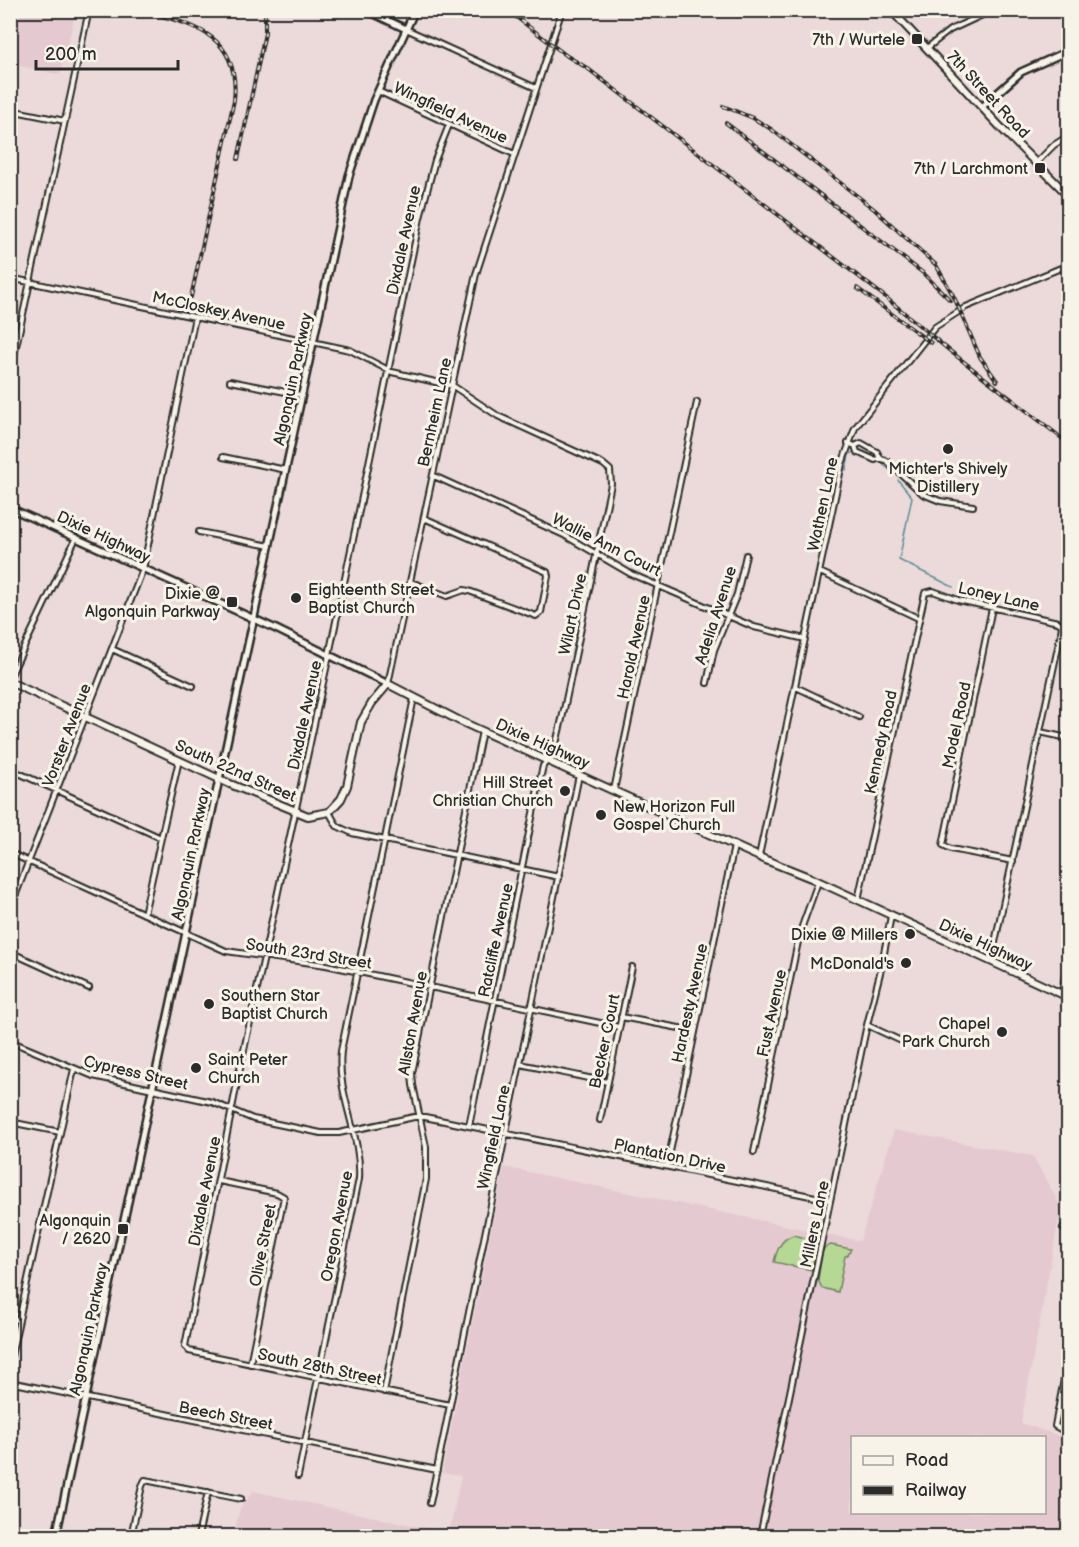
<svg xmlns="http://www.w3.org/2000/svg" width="1079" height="1547" viewBox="0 0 1079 1547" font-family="'Balsamiq Sans',sans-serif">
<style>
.built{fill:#e5c9d0;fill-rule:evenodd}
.green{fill:#b5d994;stroke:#708260;stroke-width:1.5}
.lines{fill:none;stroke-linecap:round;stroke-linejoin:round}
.stream{stroke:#5d8c96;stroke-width:1.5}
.street-casing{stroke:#2b2b2b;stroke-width:8}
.secondary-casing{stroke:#2b2b2b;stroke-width:10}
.primary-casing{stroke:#2b2b2b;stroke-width:10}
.street{stroke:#f7f3e8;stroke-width:4}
.secondary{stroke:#f7f3e8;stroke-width:5}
.primary{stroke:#f7f3e8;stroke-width:6}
.rail-casing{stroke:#2b2b2b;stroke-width:4}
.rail{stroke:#f7f3e8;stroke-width:1.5;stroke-dasharray:4.5;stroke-linecap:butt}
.poi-dot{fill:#2b2b2b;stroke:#f7f3e8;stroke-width:2}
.labels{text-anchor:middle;stroke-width:6;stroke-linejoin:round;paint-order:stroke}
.poi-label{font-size:16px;fill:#2b2b2b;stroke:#f7f3e8;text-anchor:end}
.street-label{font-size:16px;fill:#2b2b2b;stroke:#f7f3e8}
</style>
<rect width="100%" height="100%" fill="#ecdada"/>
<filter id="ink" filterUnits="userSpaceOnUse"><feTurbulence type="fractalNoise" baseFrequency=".0167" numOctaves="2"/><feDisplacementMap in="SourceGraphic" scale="12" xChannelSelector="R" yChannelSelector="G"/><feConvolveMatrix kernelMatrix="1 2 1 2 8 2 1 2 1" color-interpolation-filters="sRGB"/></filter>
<g filter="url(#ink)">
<path class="built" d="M11 10 76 11 60 75 11 64Z
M894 1130 1033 1156 1061 1207 1021 1423 1068 1439V1536H233L240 1509 253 1491 449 1533 461 1476 442 1473 504 1167 860 1241ZM852 1438H1044V1512H852Z"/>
<path class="green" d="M793 1235 814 1240 818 1244 812 1270 774 1262C777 1250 780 1240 793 1235Z
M831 1245 851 1249 848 1255 845 1256 838 1292 822 1288 818 1280 822 1253 825 1247Z"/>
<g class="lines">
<path class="stream" d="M859 451 868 455
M879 461 891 471
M846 470 849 455 855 451
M898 480 912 497 899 560 953 587"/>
<g class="street-casing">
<path id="street" d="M406 29 536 88
M927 48 950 30 993 10
M378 91 514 154
M10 110 65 121
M449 125 435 160 420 218 329 655 239 1073 185 1346 189 1351 450 1405
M1036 163 1054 145 1068 136
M10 278 350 350 392 372 453 386 498 416 603 464 610 470 611 484 562 719 554 752 543 766 540 779 469 1126
M10 374 89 10
M230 381 301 395
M848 443 855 446 861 443 877 452 880 458 875 460 857 452 855 446
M223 457 286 470
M880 458 887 461 923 494 940 501 973 506
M434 476 564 535 631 574 754 627 805 639
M199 532 270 546
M820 572 918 618
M411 582 447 596 464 590 469 591 536 616 541 612 548 576 547 572 424 518
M992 608 943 845 951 849 1013 861
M112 649 193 686
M10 677 76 538
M707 683 714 650 737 594 746 555
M388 684 476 274 562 10
M796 687 859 717
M1040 732 1068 738
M10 769 161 838 179 760
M614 790 697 402
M329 812 337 826 352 833 559 877
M10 853 226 951 326 965 619 1027
M759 856 842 464 855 428 935 327 966 307 1068 265
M858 900 925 593 933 591 958 600 1058 622 1062 625 1061 633 991 961
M10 909 143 569 195 317
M144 914 161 838
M10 952 89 988
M1062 994 1068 955
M621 1017 695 1031
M867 1025 899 1040
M10 1041 93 1076 212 1102 253 1119 321 1133H339L414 1117H425L830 1200
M520 1064 608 1082
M600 1120 632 967
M10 1122 60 1132
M1066 1123 1068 1124
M754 1152 800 932 818 882
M667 1166 734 846
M219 1181 277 1193 284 1197 250 1364
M1063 1228 1068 1230
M10 1318 19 1320
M1068 1359 1055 1426 1068 1433
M10 1361 74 1069
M10 1382 437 1470
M384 1392 426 1179V1147L413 1085 412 1073 482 731
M298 1476 359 1179C362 1135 336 1094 341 1051L414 698
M430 1503 579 775
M131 1536 142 1486 145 1480 241 1499
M198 1536 208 1492
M760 1536 866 1029 881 969 891 916"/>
</g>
<g class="secondary-casing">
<path id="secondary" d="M366 10 406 29
M982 107 1021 72 1068 51
M10 508 276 629 388 684
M56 1536 349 176 374 100 415 10"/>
</g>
<g class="primary-casing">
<path id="primary" d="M891 10 1004 131 1068 195
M10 682 230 784 308 816 329 812 341 799 347 786 361 722 372 703 388 684 460 721 766 860 811 878 1068 997"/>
</g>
<use href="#street" class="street"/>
<use href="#secondary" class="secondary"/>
<use href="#primary" class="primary"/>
<g class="rail-casing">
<path id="rail" d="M140 10C190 24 241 33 234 100L191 297
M507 10 567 56 587 68 884 296 950 351 1068 443
M723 106 753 118 771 129 874 209 936 265 954 297 980 357 997 381
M726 123 923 273 950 300
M238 159 265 33V10
M857 288 931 343"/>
</g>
<use href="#rail" class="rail"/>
</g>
</g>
<g class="poi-dot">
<rect x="911" y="33" width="12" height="12" rx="3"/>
<rect x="1034" y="162" width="12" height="12" rx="3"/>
<circle cx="948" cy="449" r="6"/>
<circle cx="296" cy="598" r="6"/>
<rect x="226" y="596" width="12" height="12" rx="3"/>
<circle cx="565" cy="791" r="6"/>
<circle cx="601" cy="815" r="6"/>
<circle cx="910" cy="934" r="6"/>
<circle cx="906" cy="963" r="6"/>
<circle cx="209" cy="1004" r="6"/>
<circle cx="1002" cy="1032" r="6"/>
<circle cx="196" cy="1068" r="6"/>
<rect x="117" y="1223" width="12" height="12" rx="3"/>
</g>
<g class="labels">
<g class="poi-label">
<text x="905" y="45">7th / Wurtele</text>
<text x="1028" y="174">7th / Larchmont</text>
<text x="948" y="474" text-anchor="middle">Michter's Shively<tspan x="948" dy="18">Distillery</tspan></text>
<text x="308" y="595" text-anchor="start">Eighteenth Street<tspan x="308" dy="18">Baptist Church</tspan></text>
<text x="220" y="599">Dixie @<tspan x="220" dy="18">Algonquin Parkway</tspan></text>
<text x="553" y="788">Hill Street<tspan x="553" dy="18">Christian Church</tspan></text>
<text x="613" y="812" text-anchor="start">New Horizon Full<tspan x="613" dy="18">Gospel Church</tspan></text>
<text x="898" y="940">Dixie @ Millers</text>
<text x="894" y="969">McDonald's</text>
<text x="221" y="1001" text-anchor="start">Southern Star<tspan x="221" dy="18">Baptist Church</tspan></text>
<text x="990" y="1029">Chapel<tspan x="990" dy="18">Park Church</tspan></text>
<text x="208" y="1065" text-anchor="start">Saint Peter<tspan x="208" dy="18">Church</tspan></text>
<text x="111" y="1226">Algonquin<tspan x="111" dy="18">/ 2620</tspan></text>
</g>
<g class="street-label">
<text transform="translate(989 94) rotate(47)" y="6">7th Street Road</text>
<text transform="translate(451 112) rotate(25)" y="6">Wingfield Avenue</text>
<text transform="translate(403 240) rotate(-78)" y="6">Dixdale Avenue</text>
<text transform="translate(219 310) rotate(12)" y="6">McCloskey Avenue</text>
<text transform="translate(292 379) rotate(-78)" y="6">Algonquin Parkway</text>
<text transform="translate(434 412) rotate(-78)" y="6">Bernheim Lane</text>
<text transform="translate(822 504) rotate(-78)" y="6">Wathen Lane</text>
<text transform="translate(104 536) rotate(25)" y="6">Dixie Highway</text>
<text transform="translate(607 544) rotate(27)" y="6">Wallie Ann Court</text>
<text transform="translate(999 596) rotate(13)" y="6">Loney Lane</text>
<text transform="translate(572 614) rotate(-78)" y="6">Wilart Drive</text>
<text transform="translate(715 615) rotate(-72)" y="6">Adelia Avenue</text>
<text transform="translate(633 647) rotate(-78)" y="6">Harold Avenue</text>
<text transform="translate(304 715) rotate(-78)" y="6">Dixdale Avenue</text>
<text transform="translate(956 725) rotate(-78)" y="6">Model Road</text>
<text transform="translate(66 735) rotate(-69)" y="6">Vorster Avenue</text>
<text transform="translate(880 742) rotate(-78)" y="6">Kennedy Road</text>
<text transform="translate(543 743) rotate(24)" y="6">Dixie Highway</text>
<text transform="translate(236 770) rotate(24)" y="6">South 22nd Street</text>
<text transform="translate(190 854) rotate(-78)" y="6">Algonquin Parkway</text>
<text transform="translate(495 940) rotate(-78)" y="6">Ratcliffe Avenue</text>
<text transform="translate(986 944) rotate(25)" y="6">Dixie Highway</text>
<text transform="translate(309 953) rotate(9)" y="6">South 23rd Street</text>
<text transform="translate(689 1003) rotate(-78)" y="6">Hardesty Avenue</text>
<text transform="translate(771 1013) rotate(-78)" y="6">Fust Avenue</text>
<text transform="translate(412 1023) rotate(-80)" y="6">Allston Avenue</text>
<text transform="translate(604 1041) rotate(-78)" y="6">Becker Court</text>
<text transform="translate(136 1072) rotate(13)" y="6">Cypress Street</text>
<text transform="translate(493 1137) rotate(-78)" y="6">Wingfield Lane</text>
<text transform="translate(670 1155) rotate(12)" y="6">Plantation Drive</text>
<text transform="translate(204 1191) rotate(-79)" y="6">Dixdale Avenue</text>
<text transform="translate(814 1224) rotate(-78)" y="6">Millers Lane</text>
<text transform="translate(336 1226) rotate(-79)" y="6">Oregon Avenue</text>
<text transform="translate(262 1245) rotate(-79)" y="6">Olive Street</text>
<text transform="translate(88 1329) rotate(-78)" y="6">Algonquin Parkway</text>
<text transform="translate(320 1366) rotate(12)" y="6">South 28th Street</text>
<text transform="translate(226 1415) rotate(11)" y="6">Beech Street</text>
</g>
</g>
<rect width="1079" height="1547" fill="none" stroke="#f7f3e8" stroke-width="36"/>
<rect x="18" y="18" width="1043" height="1511" fill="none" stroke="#2b2b2b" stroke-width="2" filter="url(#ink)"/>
<rect x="851" y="1436" width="195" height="78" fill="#f7f3e8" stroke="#a5a39c" stroke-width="1.5"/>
<rect x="863" y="1456" width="30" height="9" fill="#f7f3e8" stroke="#a5a39c" stroke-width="1.5"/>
<text x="905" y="1466" font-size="18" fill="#2b2b2b">Road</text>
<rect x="863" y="1486" width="30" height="9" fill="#2b2b2b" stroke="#a5a39c" stroke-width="1.5"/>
<text x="905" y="1496" font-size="18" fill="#2b2b2b">Railway</text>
<path d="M36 60v9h142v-9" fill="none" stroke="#2b2b2b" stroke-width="3"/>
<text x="45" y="60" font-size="18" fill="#2b2b2b" stroke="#f7f3e8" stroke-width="4.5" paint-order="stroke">200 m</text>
</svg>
